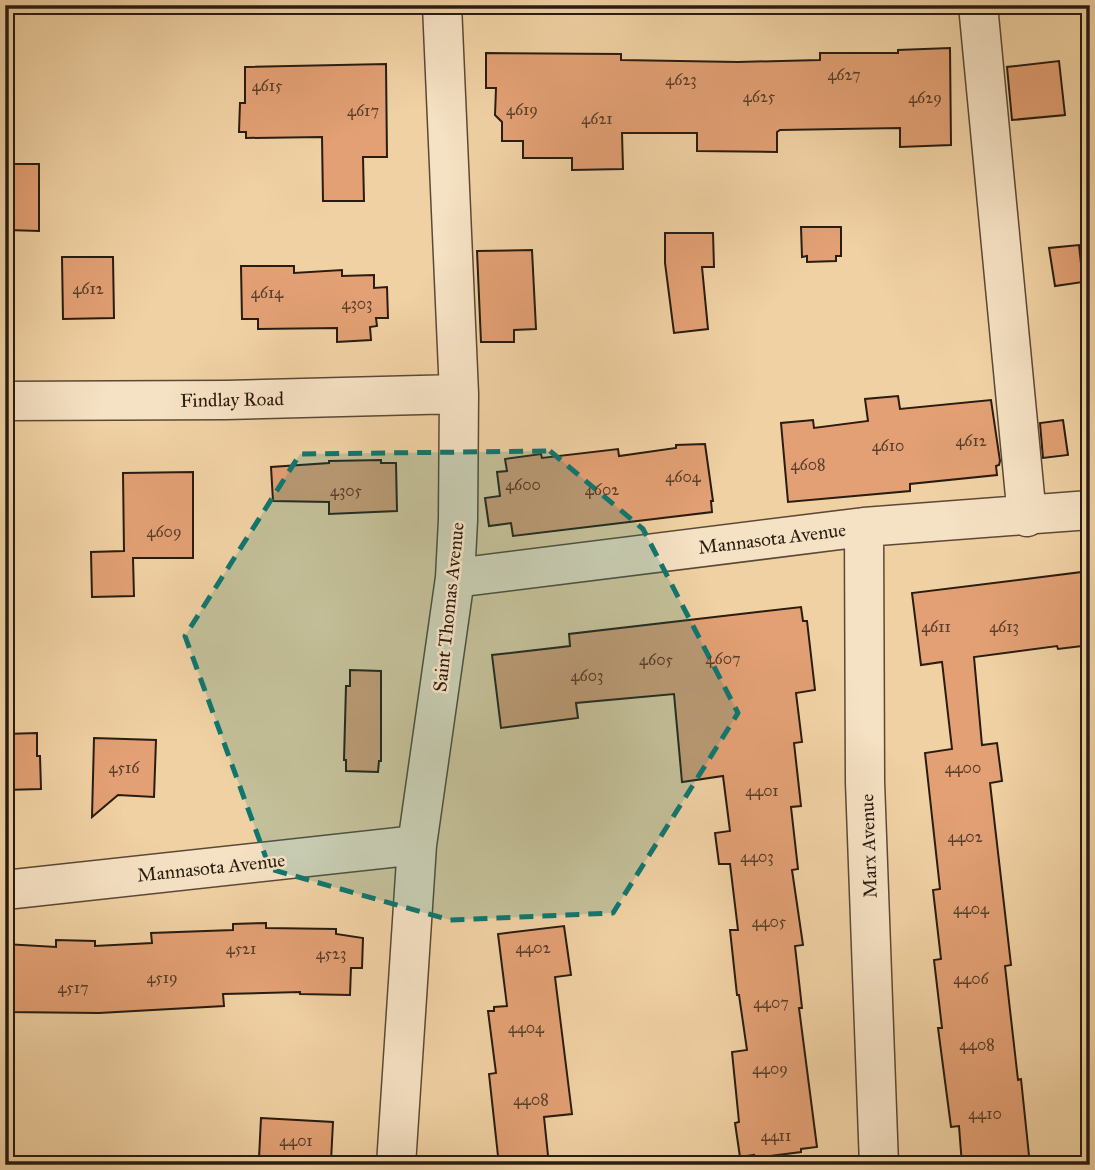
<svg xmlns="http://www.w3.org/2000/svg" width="1095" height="1170" viewBox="0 0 1095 1170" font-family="'IM FELL Great Primer',serif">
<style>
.building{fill:#e2a074;stroke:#291c10;stroke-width:2}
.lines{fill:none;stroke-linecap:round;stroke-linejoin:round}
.minor-casing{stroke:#5b4935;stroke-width:41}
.minor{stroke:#f5e1c3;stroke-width:38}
.marked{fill:#0f766e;fill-opacity:0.2;stroke:#0f766e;stroke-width:5;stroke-dasharray:14 9;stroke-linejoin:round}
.labels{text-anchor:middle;stroke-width:5;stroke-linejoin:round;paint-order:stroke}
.number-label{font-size:16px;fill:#573d29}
.street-label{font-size:19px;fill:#291c10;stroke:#f5e1c3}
</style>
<rect width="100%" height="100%" fill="#f0d1a3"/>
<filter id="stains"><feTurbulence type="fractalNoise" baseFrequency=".00286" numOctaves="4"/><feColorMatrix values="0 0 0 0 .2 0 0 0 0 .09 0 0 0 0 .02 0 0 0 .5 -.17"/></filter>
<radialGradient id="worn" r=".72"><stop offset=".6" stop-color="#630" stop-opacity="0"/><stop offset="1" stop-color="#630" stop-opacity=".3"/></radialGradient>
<path class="building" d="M950 48 951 145 900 147V128L780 130 777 132V152L697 151V133H622L623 169 572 170V158H523V141H502V122L495 115 496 88H486V53L621 54V60L738 62 820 60V53H898V50Z
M1059 61 1065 115 1012 120 1007 67Z
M386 64 387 157H363L364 201H323L322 137 246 138V132H239L240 103H245V67Z
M8 164H39V231L8 230Z
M801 227H841V256H836V261L807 262V256L802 257Z
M665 233H713L714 267H702L708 329 674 333 665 263Z
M1079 245 1083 282 1055 286 1049 248Z
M532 250 536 329 514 330V342H481L477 251Z
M62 257H113L114 318 63 319Z
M241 266H294V273L342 270V276L374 275V288L387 287 388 318H376L377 326 370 327 371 340 337 342V328L258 329V319H242Z
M898 396 900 409 991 400 1000 461 999 465 996 466 997 475 910 484V491L788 502 781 423 813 420 814 428 868 421 865 399Z
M1063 420 1068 455 1043 458 1040 423Z
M705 444 713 501H711L712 512 513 536 511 523 489 526 485 498 500 496 497 472 507 471 505 459 541 454 542 458 618 449 619 456 676 448V445Z
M381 460V463H396L397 511 329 514V502L273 501 271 467 329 463V461Z
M193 472V558H133L134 596 92 597 91 552 124 551 123 473Z
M1090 571V645L1058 649 1057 646 974 657 982 745 997 743 1002 781 990 783 1011 965 1005 966 1018 1080 1021 1079 1030 1165H962L959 1126 951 1127 938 1028H942L934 960 941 959 933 890 940 889 925 753 952 749 942 662 921 665 912 593Z
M801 607 803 621H807L815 690 796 693 802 742 794 743 801 806 791 807 798 869 792 870 803 945 795 946 802 1008H799L817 1147 801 1149V1152L754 1158V1155L740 1157 735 1123 739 1122 732 1052 747 1050 739 995H737L730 930H738L730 864H719L715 833 730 831 723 776 682 782 674 694 576 703 578 718 501 728 492 655 570 646 569 634Z
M350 670 381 671V761H379L378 772 346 771V760H344L346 686H350Z
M37 733V756H40L41 789 5 790V734Z
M94 738 156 740 154 797 118 795 92 817Z
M266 923V928L336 929V934L363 938 362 968H351L350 995 300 994V992L223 994 224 1006 99 1013 5 1012V944L56 947V940L95 941V946L152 943 151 933 233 930V924Z
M564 926 571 975 555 977 572 1114 544 1117 549 1165H499L489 1074 496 1073 488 1011H494V1007L507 1006 498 934Z
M261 1118 333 1122 331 1161 259 1158Z"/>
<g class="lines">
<g class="minor-casing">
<path id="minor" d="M978 5 1027 517
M5 401 226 400 459 394
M864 527 865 782 879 1165
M455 578 864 527 1090 510
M5 890 417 845
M396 1165 417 845 455 578 458 520 459 394 442 5"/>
</g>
<use href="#minor" class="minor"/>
</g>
<path class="marked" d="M550 451 643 529 738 713 613 913 450 920 270 869 185 636 300 454Z"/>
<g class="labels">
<g class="number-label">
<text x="844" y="80">4627</text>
<text x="681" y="85">4623</text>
<text x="267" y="91">4615</text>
<text x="759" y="102">4625</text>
<text x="925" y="103">4629</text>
<text x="522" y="115">4619</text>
<text x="363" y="116">4617</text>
<text x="597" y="124">4621</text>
<text x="88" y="294">4612</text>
<text x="267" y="298">4614</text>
<text x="357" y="309">4303</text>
<text x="971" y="446">4612</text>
<text x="888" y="451">4610</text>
<text x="808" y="470">4608</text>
<text x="683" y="482">4604</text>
<text x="523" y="490">4600</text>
<text x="602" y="495">4602</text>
<text x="346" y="496">4305</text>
<text x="164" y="537">4609</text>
<text x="936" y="632">4611</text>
<text x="1004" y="632">4613</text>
<text x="723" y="664">4607</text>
<text x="656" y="665">4605</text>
<text x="587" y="681">4603</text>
<text x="124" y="773">4516</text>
<text x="963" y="773">4400</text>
<text x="762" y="796">4401</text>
<text x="965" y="842">4402</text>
<text x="757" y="862">4403</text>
<text x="971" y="914">4404</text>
<text x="769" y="927">4405</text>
<text x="533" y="953">4402</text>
<text x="241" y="954">4521</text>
<text x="331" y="959">4523</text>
<text x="162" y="983">4519</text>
<text x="971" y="984">4406</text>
<text x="73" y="993">4517</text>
<text x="771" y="1008">4407</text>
<text x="526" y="1033">4404</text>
<text x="977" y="1050">4408</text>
<text x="770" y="1074">4409</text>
<text x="531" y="1105">4408</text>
<text x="985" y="1119">4410</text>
<text x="776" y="1141">4411</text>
<text x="296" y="1146">4401</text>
</g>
<g class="street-label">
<text transform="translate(232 399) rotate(-1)" y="7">Findlay Road</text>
<text transform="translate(772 538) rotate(-7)" y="7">Mannasota Avenue</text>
<text transform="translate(448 607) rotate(-84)" y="7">Saint Thomas Avenue</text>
<text transform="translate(868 846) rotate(-92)" y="7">Marx Avenue</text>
<text transform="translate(211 867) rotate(-6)" y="7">Mannasota Avenue</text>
</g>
</g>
<rect width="1095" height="1170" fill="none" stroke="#f0d1a3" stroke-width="28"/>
<rect x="7" y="7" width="1081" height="1156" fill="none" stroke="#291c10" stroke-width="3.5"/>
<rect x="14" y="14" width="1067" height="1142" fill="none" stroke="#291c10" stroke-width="2"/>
<rect width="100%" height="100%" filter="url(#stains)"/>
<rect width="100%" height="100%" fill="url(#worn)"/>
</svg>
